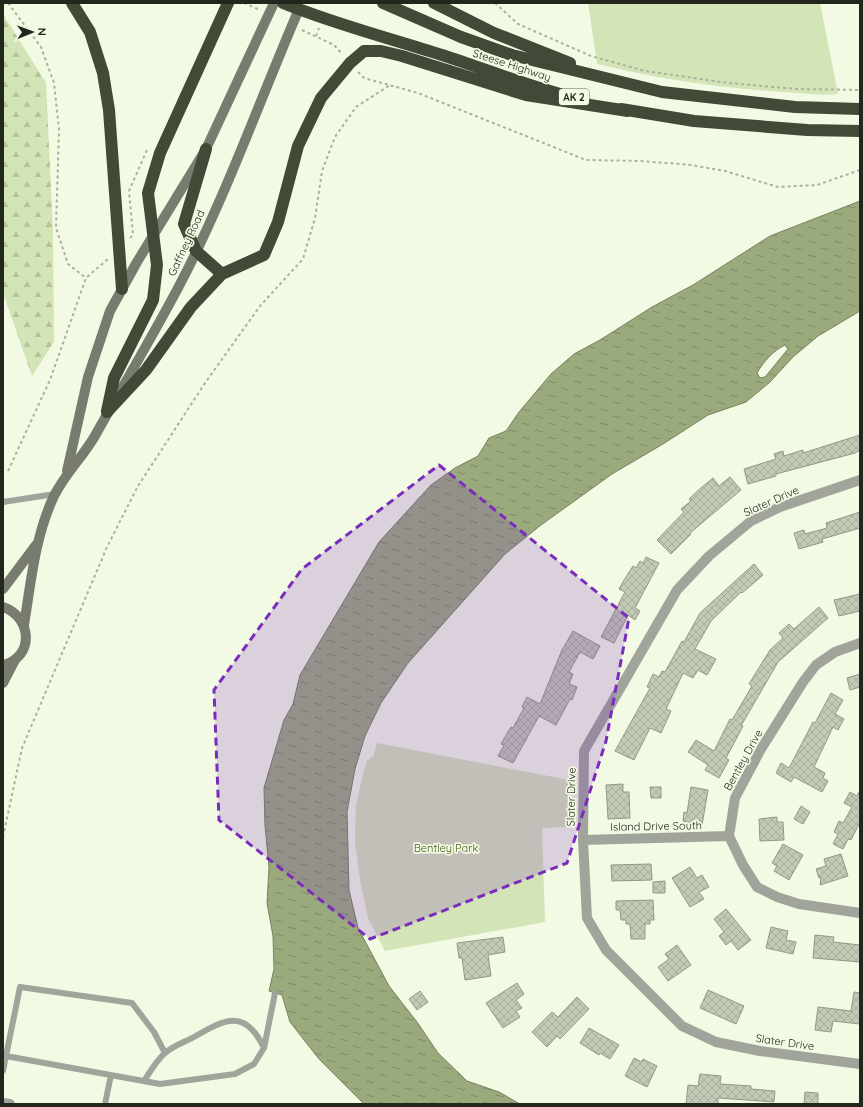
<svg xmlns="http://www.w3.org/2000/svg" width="863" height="1107" viewBox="0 0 863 1107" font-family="Quicksand,sans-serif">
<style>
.forest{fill:url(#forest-firs)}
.park{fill:#d3e4b7}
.water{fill:url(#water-ripples);stroke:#768260;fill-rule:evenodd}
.building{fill:url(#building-cross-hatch);stroke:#919985}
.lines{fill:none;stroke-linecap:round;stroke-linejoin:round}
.path{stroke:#aab19f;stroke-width:2;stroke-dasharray:3 3;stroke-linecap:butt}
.lane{stroke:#a0a49a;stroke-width:6}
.street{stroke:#a0a49a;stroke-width:10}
.secondary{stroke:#777c6f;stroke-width:10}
.highway{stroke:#424937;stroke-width:12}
.marked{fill:#7b2cbf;fill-opacity:0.2;stroke:#7b2cbf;stroke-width:3;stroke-dasharray:8 5;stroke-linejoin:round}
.labels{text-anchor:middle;stroke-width:3.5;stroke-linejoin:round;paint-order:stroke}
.shield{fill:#f2fae4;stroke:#606659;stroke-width:1}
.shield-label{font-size:10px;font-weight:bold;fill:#22261d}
.street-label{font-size:11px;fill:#22261d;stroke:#f2fae4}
.park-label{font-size:11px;fill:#475b17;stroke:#f2fae4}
</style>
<defs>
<pattern id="forest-firs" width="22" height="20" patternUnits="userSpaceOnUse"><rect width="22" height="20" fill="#d3e4b7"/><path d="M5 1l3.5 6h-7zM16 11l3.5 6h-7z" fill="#b5c39d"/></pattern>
<pattern id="water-ripples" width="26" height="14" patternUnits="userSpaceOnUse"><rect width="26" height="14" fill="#9aaa7d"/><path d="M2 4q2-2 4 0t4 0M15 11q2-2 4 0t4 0" fill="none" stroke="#7d8a66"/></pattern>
<pattern id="building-cross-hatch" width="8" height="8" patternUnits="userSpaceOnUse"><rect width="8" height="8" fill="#c1cab4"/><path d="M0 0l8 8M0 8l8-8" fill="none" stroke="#a6ad9a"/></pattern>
</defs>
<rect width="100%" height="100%" fill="#f2fae4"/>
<path class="forest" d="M3 14 46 83 53 230 54 342 32 376 3 293Z"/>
<path class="park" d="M588 3H820L838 94C820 96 801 93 783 92 720 88 659 79 597 64Z
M377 743 569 780 568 827 542 828 545 922 385 951 368 918 360 880 355 841 356 805 364 770 367 761 374 755Z"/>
<path class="water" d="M860 201V311L818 336 793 357 770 382 746 402 708 415 663 444 612 474 541 525 505 554 408 663 381 703 365 736 355 769 347 812 349 890 358 928 389 986 417 1022 438 1053 467 1081 499 1092 520 1104H364L319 1059 290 1022 282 995 269 991 274 969 273 936 267 903 269 867 265 825 264 788 284 720 293 704 300 675 379 542 431 485 455 468 478 456 489 438 506 431 519 412 551 374 574 354 600 340 652 307 693 285 770 236ZM785 345 788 349 765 377 760 378 757 373C764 361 773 351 785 345Z"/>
<path class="building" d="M860 435V450L855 453 776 474V476L748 484 744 469 776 459 774 454 783 451 784 456 803 450V453Z
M730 477 741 490 690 533 691 534 671 554 657 540 684 512 681 509 691 501 689 499 702 487 713 478 719 486Z
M860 512V528L822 539 823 542 799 549 794 533 804 530 805 534 827 528 826 523Z
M646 557 659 563 635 608 640 611 635 620 628 615 614 643 601 637 625 592 619 589 624 580 633 566 636 568 640 561 643 563Z
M754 564 763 575 742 593 741 592 711 621 695 649 716 659 707 675 698 670 693 678 683 673 666 709 671 711 661 733 650 728 634 760 615 751 650 688 647 687 653 674 659 677 662 671 665 672 682 641 684 642 700 613Z
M860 594V611L839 616 834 600Z
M819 607 828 618 778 662 741 726H743L726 758 729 760 719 778 705 770 708 765 688 752 696 740 714 751 730 719 732 720 752 686 749 684 770 650 783 638 779 633 789 624 794 629Z
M573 631 600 646 593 659 580 652 569 672 573 674 569 684 577 687 572 700 570 699 556 725 539 716 513 763 498 756 504 745 501 744 511 727 513 728 524 708 522 707 527 697 540 704 562 650Z
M860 674V687L850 690 847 678Z
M831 693 843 700 835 714 844 719 838 730 833 727 814 767 825 773 823 778 828 781 822 792 794 777 791 782 776 773 781 763 789 768 813 722 815 723Z
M623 784V792H629L630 818 608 819 606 785Z
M650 787H661V798H651Z
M691 787 708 790 702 825 683 821 684 812 687 813Z
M860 790V822L851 840 848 839 843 849 833 844 838 834 834 832 839 821 843 823 852 807 844 803 850 792 857 796Z
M801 806 810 812 803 824 794 819Z
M777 817V822H783L784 840 760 841 759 819Z
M783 844 803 855 789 880 774 871 777 866 772 863Z
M841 854 848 876 820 885 821 878H819L816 869 826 866 824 859Z
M651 864 652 880 612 881 611 865Z
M690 867 697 878 702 875 709 887 699 892 704 899 690 907 672 878Z
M665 881V893H653V882Z
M653 900 654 920H650V924H645V939H631L630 924H626V920H621L620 910H616V901Z
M726 909 751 940 738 950 731 941 726 945 719 936 724 932 714 919Z
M771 927 788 931 786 940 796 942 793 954 766 948Z
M815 935 834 937 833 942 860 945V962L813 958Z
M503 937 505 952 488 955 491 976 465 980 462 958H459L457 943Z
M677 945 691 965 668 981 658 967 669 959 665 954Z
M517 983 524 994 516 1000 522 1008 516 1011 520 1017 503 1028 486 1003Z
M708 990 744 1006 736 1024 700 1008Z
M420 991 428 1002 417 1010 409 999Z
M854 992 860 993V1024L833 1021 831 1032 815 1030 818 1007 851 1011Z
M577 997 589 1009 560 1039 557 1036 547 1047 532 1032 552 1012 558 1017Z
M589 1028 619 1045 610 1059 600 1053 599 1055 580 1043Z
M634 1058 642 1062 643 1059 657 1066 647 1087 625 1076Z
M700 1074 721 1076 720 1084 751 1086V1089L775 1091 774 1102 718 1098V1104H686L688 1085 698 1086Z
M805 1092 818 1093V1104H804Z"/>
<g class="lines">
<path class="path" d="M8 3 41 47 54 83 59 129 56 228 68 264 86 278
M244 3 260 10
M495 3 518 24 591 56 645 71 728 83 799 89 860 90
M302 30 334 45 342 54
M316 36 319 28
M358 72 364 78 418 93 586 160 641 161 691 165 725 171 778 187 817 185 860 170
M130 238 133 235 129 191 147 150
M8 471 50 380 86 278 108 259
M3 837 22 748 107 547 138 486 205 383 260 306 303 259 315 218 322 171 335 137 356 107 390 85"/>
<path class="lane" d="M3 502 55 494
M6 1056 20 987 132 1003 154 1032 165 1053
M3 1071 6 1056 160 1084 235 1074 254 1064 264 1048 275 993
M144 1081C150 1072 156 1061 164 1054 172 1046 185 1042 194 1037 225 1019 245 1008 264 1048
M105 1104 111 1075"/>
<path class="street" d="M860 480 780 507 751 521 709 556 677 590 584 751 583 840 587 918 606 950 682 1026 716 1042 760 1051 860 1064
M860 643 835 652 816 665 803 682 761 749 735 798 729 836 743 865 757 887 777 897 799 904 860 913
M583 840 729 836
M3 1103 10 1104"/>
<path class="secondary" d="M67 471 88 377 110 311 137 262 206 149 274 3
M3 589 36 545
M3 607C32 617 35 657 3 665
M24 625C31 582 35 536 54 496 66 472 84 456 96 434 123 386 152 337 178 288 225 199 259 102 299 9
M3 683 15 660"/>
<path class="highway" d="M72 3 90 32 103 73 109 110 122 289
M283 3C334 24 389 38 442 55 482 68 520 83 560 94
M383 3 461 37 512 55 662 92 795 107 860 109
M434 3 494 33 570 63
M621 109 694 121 807 130 860 131
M206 149 184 224 196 251 222 274
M107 411 114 378 153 300 157 265 148 193 160 153 228 3
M107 412 146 370 191 307 222 274 264 255 278 222 298 146 321 98 350 63 364 51H381L402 56 526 95 628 111"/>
</g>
<path class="marked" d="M439 465 629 618 606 741 567 863 370 939 219 820 214 690 302 569Z"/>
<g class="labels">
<rect class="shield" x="559" y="89" width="30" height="16" rx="3"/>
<g class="shield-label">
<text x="574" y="101">AK 2</text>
</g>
<g class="street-label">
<text transform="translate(512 65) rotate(18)" y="4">Steese Highway</text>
<text transform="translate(186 243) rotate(-65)" y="4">Gaffney Road</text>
<text transform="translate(771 501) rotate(-24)" y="4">Slater Drive</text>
<text transform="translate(743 760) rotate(-61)" y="4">Bentley Drive</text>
<text transform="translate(571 797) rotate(-89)" y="4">Slater Drive</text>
<text transform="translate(656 826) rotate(-1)" y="4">Island Drive South</text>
<text transform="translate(785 1042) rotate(8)" y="4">Slater Drive</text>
</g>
<g class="park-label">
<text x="446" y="852">Bentley Park</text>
</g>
</g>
<rect width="863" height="1107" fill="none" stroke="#22261d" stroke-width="8"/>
<g transform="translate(32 32) rotate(89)" stroke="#f2fae4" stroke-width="3" paint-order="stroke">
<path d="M0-3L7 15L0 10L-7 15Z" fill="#22261d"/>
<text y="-6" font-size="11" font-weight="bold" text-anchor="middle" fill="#22261d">N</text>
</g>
</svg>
